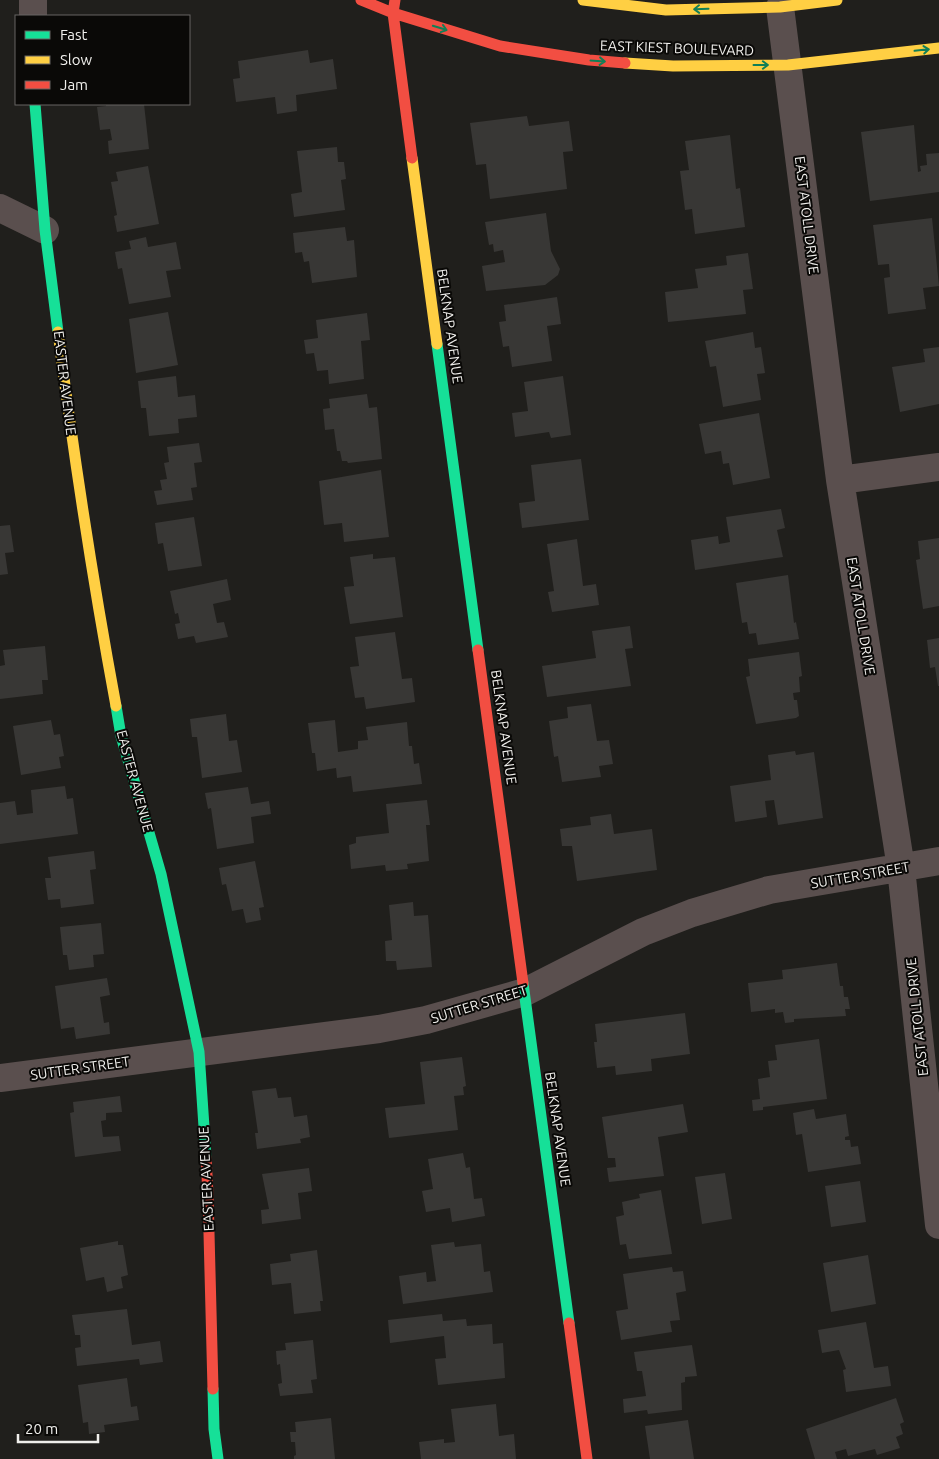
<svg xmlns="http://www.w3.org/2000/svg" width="939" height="1459" viewBox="0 0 939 1459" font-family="Ubuntu,sans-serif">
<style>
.building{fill:#383735}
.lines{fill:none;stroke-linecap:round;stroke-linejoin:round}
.street{stroke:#5a4f4e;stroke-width:28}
.fast{stroke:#16e098;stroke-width:11}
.slow{stroke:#ffcf43;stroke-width:11}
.jam{stroke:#f24e42;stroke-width:11}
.oneway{stroke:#117f57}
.labels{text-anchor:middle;stroke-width:4;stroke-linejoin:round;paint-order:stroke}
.street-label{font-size:14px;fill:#f0efec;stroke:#0a0907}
</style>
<rect width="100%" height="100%" fill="#201f1c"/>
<path class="building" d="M308 50 310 63 333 59 337 89 296 95 297 111 277 114 275 97 236 102 233 79 240 78 238 61Z
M106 104H144L149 149 109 154 108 141 112 140 110 129 100 130 97 107 106 106Z
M527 116 529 126 569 121 573 151 563 152 567 189 490 199 486 164 476 165 470 123Z
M914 125 918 172 921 171 920 166 927 165 926 154 939 153V192L870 201 861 132Z
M730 135 736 189 740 188 745 227 695 234 692 209 685 210 680 171 689 170 685 141Z
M337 147 338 162H344L346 179 341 180 345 210 294 217 291 194 302 192 297 151Z
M148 166 159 224 117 232 114 216 117 215 111 182 118 181 116 172Z
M546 213 551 251 560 269 558 275 545 285 486 291 482 266 505 262 503 250 494 252 493 244 489 245 485 222Z
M932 218 939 286 923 288 926 309 888 314 884 278 890 277 889 264 878 265 873 225Z
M345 227 347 241 354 240 357 277 312 283 309 261 304 262 302 252 295 253 293 233Z
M146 237 148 247 176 242 181 269 166 271 171 297 129 304 122 268 118 269 115 252 131 249 129 241Z
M748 253 753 289 743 290 746 314 668 322 665 292 698 288 695 269 727 265 726 256Z
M557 297 561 324 547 326 552 361 512 367 509 346 503 347 499 322 506 321 504 305Z
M168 312 178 365 136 373 129 319Z
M367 313 370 340 361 341 364 379 329 384 328 370 317 371 314 353 306 354 304 340 318 338 316 320Z
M753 332 755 348 761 347 765 373 757 374 761 400 723 407 716 366 710 367 705 341Z
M939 347V404L900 412 892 367 925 362 923 349Z
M176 376 178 397 195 395 197 417 178 419 179 433 149 436 146 408H141L138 381Z
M563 376 571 435 551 438 549 432 515 437 512 413 528 411 524 382Z
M367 394 369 408 377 407 382 459 348 463 347 461H342L340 451H337L334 429 325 430 323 409 330 408 329 399Z
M759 413 770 478 733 485 729 463 723 464 721 451 705 454 699 424Z
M199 443 202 462 194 463 197 487 191 488 193 500 157 505 154 491 162 490 160 480 167 479 164 463 169 462 167 447Z
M581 459 589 520 522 528 519 503 535 501 531 465Z
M381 470 389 537 344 542 342 523 324 525 319 481Z
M781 509 785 528 777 530 783 557 695 570 691 540 718 536 719 544 730 542 726 517Z
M194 517 202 566 168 571 163 543 158 544 155 523Z
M10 525 14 552 5 553 8 574 0 575V526Z
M939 538V606L923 609 916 560 920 559 918 541Z
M577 539 583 586 596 584 599 605 552 612 548 592 554 591 547 544Z
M373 554V559L395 557 403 617 350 624 344 587 354 586 350 557Z
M788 575 794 623 796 622 799 639 758 645 756 633 749 634 747 622 742 623 736 583Z
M227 579 231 600 213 604 217 623 224 622 228 637 196 643 194 636 178 639 175 624 180 623 178 613 175 614 170 591Z
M630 626 633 648 625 649 631 686 547 697 542 666 596 658 592 631Z
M395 632 402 679 412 678 415 702 366 709 364 697 355 698 350 667 359 666 355 637Z
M939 638V686H938L935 667 930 668 927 640Z
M45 646 48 680H42L43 694 0 699V666L5 665 3 650Z
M799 652 802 676 799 677 800 692 793 693 794 700H797L799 716 796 718 756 724 746 677 750 676 748 659Z
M591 704 597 741 609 740 613 764 599 766 601 777 562 782 558 756 554 757 549 721 568 718 567 707Z
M226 714 229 741 237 740 242 772 202 778 197 737H192L190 719Z
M51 720 54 735 60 734 64 756 59 757 61 768 21 775 13 726Z
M335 720 338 752 358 749V741L368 740 366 727 407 722 409 746H412L414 764 419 763 422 784 353 792 351 776 337 778 336 768 317 771 315 753H312L308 723Z
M795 751 796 755 814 752 823 818 778 825 774 800 765 801 767 817 735 822 730 786 771 780 768 755Z
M65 786 67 799 73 798 78 834 0 844V803L15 801 17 815 33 813 31 790Z
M248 787 251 804 269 801 271 814 251 817 254 843 217 849 211 808 208 809 205 793Z
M427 800 430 825H426L429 861 407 864 408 869 386 871 385 865 351 869 349 845 356 843V837L389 833 386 804Z
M611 814 614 834 652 829 657 870 577 881 572 846H562L560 829 591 825 590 817Z
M94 851 96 869 90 870 94 904 61 908 60 899 48 900 45 878H51L48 857Z
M255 861 264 907 259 908 261 920 246 923 243 909 232 911 226 884 222 885 219 868Z
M413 902 414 916 428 915 432 967 397 970 396 961H386L385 941 392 940 389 905Z
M101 923 104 954 93 955 94 967 69 970 67 955H63L60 927Z
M837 963 840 986H843L844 997H848L850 1009H845L846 1016 794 1019V1022L785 1023 783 1012 775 1013V1009L751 1012 748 983 783 979 782 970Z
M107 978 110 995 100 997 104 1023 109 1022 110 1034 76 1039 74 1027 61 1029 55 986Z
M685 1013 690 1054 651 1059 652 1071 616 1075 615 1066 597 1068 594 1042H597L595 1024Z
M819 1039 827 1099 763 1107V1110L753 1111 752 1100 760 1099 758 1079 770 1077 768 1061 777 1060 775 1045Z
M462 1057 466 1086 463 1087 464 1095 454 1096 458 1130 389 1138 385 1108 425 1104 420 1062Z
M276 1088 278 1098 291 1097 294 1117 307 1115 310 1137 300 1139 301 1143 257 1149 255 1133H258L252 1091Z
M120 1096 122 1112 106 1113V1120L101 1121 103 1137 119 1136 121 1151 75 1157 70 1113 74 1112 73 1102Z
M683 1104 688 1132 658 1137 664 1176 609 1182 607 1168 616 1167 615 1158H608L602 1117Z
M814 1109 816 1119 846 1114 849 1136 845 1137V1140H850L851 1147 858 1146 861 1164 808 1172 802 1134 796 1135 793 1113Z
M463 1153 466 1168 470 1167 474 1199 482 1198 485 1216 452 1222 450 1208 426 1212 422 1191 433 1189 428 1159Z
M309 1168 312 1191 298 1193 301 1219 262 1224 261 1210 269 1209 262 1174Z
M725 1173 732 1219 702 1224 695 1177Z
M860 1181 866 1222 831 1227 825 1186Z
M661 1190 672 1254 629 1259 626 1244 620 1245 616 1217 624 1215 622 1202 640 1198 639 1194Z
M118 1241V1245H123L128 1275 121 1277 123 1288 107 1292 104 1277 86 1281 80 1248Z
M454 1242 455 1247 481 1244 484 1272 490 1271 493 1292 403 1304 399 1276 426 1272 427 1282 436 1281 431 1245Z
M317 1250 323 1301H320L321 1311 294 1314 291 1283 272 1285 270 1264 291 1261 290 1254Z
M868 1255 876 1304 831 1312 823 1263Z
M672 1267 673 1272 683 1271 686 1291 676 1293 680 1320 670 1321 672 1332 621 1340 616 1311 628 1309 623 1274Z
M127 1309 132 1345 160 1341 163 1362 140 1365 139 1359 77 1366 75 1348 81 1347 80 1335H75L72 1315Z
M442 1314 443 1321 466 1319 467 1326 492 1324 493 1344 503 1343 505 1378 438 1385 435 1359 446 1358 444 1336 390 1343 388 1320Z
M866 1322 874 1368 888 1366 891 1386 846 1392 843 1370 846 1369 839 1350 822 1353 818 1330Z
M313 1340 317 1379 311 1380 313 1393 280 1396 278 1384 282 1383 280 1364 277 1365 276 1351 286 1350 285 1343Z
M692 1345 697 1376 685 1377V1382L681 1383 682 1410 648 1414 647 1410 624 1413 623 1399 646 1396 642 1371H637L634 1352Z
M127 1378 131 1407 137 1406 139 1420 104 1425 105 1432 89 1434 88 1422 83 1423 78 1385Z
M896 1398 904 1422 900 1424 903 1434 896 1437 900 1448 877 1455 875 1449 848 1456 846 1449 835 1452 837 1459H815L806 1429Z
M496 1404 499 1436 514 1434 516 1459H421L419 1442 444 1439V1443L455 1442 451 1409Z
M331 1418 335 1459H294V1456L296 1455 295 1442H291L290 1432H296L295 1422Z
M688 1420 694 1459H650L645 1426Z"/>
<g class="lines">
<path class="street" d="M33 0V16
M780 7 840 480 901 868 939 1225
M0 208 45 230
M840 480 939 467
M0 1078 379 1029 426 1020 525 992 643 932 692 913 769 890 939 861"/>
<path class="fast" d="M35 104 45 230 58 332
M437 344 478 650
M116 706 121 736 161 874 199 1052 206 1157
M523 983 569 1323
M213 1389 214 1429 218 1459"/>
<path class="slow" d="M583 0 666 10 780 7 837 0
M625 63 673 66 788 65 939 48
M412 158 437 344
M58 332C74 458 93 582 116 706"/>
<path class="jam" d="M361 0 393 13 500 46 589 60 625 63
M395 0 393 13 412 158
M478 650 523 983
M206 1157 208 1194 213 1389
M569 1323 587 1459"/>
</g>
<defs><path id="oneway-shaft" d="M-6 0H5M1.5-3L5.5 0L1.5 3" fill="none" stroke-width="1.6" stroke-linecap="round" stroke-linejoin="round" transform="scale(1.25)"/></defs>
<g class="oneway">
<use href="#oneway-shaft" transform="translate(701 9) rotate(178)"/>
<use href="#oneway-shaft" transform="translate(440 28) rotate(17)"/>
<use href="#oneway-shaft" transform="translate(922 50) rotate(-6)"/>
<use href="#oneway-shaft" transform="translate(598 61) rotate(4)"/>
<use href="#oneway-shaft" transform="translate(761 65)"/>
</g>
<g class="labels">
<g class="street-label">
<text transform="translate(677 48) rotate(2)" y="5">EAST KIEST BOULEVARD</text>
<text transform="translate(807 215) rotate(83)" y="5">EAST ATOLL DRIVE</text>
<text transform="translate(450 326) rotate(82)" y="5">BELKNAP AVENUE</text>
<text transform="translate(65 383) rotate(83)" y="5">EASTER AVENUE</text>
<text transform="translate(861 616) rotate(81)" y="5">EAST ATOLL DRIVE</text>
<text transform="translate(504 727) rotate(82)" y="5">BELKNAP AVENUE</text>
<text transform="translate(135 781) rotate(75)" y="5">EASTER AVENUE</text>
<text transform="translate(860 875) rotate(-10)" y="5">SUTTER STREET</text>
<text transform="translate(479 1004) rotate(-17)" y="5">SUTTER STREET</text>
<text transform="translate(917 1017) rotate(-96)" y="5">EAST ATOLL DRIVE</text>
<text transform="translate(80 1068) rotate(-8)" y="5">SUTTER STREET</text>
<text transform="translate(558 1129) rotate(82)" y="5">BELKNAP AVENUE</text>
<text transform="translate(206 1179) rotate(-93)" y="5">EASTER AVENUE</text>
</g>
</g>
<rect x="15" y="15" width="175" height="90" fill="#0a0907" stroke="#666563"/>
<rect x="25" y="31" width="25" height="8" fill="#16e098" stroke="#666563"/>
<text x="60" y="40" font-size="15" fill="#f0efec">Fast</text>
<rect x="25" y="56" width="25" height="8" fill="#ffcf43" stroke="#666563"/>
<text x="60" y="65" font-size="15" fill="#f0efec">Slow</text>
<rect x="25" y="81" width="25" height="8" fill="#f24e42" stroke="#666563"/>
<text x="60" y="90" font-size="15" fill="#f0efec">Jam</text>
<path d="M18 1434v8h80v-8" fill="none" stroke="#f0efec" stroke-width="2.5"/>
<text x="25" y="1434" font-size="15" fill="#f0efec" stroke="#0a0907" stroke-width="4" paint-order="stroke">20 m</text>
</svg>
